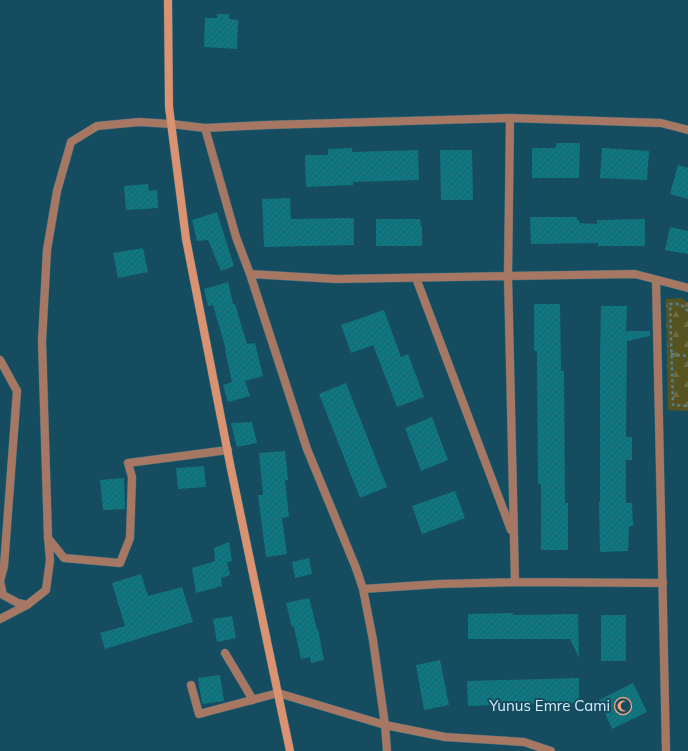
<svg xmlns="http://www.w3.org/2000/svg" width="688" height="751" viewBox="0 0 688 751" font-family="Mulish,sans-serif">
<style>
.forest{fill:url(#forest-firs)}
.building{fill:url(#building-hatch)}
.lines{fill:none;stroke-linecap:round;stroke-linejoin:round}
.street-casing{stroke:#37697b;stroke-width:9}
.secondary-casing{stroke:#37697b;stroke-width:9}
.path{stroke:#548192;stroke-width:2.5;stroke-dasharray:3 3;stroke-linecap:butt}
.street{stroke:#a67863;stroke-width:8}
.secondary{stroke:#db9271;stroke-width:8}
.labels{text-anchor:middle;stroke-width:4;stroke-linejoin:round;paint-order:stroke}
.poi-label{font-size:15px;fill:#d3edf9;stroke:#154c5f;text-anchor:end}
</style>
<defs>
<pattern id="forest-firs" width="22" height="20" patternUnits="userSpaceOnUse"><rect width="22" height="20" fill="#575321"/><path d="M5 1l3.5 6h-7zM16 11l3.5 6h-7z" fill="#6e6c42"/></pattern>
<pattern id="building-hatch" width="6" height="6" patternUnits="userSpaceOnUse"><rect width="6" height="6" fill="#0d7882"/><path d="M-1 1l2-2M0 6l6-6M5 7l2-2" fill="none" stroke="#266066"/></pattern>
</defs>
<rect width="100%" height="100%" fill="#154c5f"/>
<path class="forest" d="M682 298 688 303V411L668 410 666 299Z"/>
<path class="building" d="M217 14H229V19L238 20 237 49 204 47 205 18H217Z
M556 143H580L579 178H532V148H556Z
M352 148V152L418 150 419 180 353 182V185L306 187 305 155H328V149Z
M602 148 649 151 647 180 600 178Z
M440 150H472L473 200H441Z
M678 165 688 168V199L670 194Z
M148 184 149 191 157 190 158 208 126 210 124 186Z
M290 198 291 219 354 218V245L264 247 262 199Z
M217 212 234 266 221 271 208 240 197 241 192 220Z
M530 217H577V220H579V223L597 224V220L645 219V246H598V243L531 244Z
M376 219H420L421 226H422V246H376Z
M670 227 688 231V254L665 250Z
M143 248 148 272 118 278 113 253Z
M228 282 233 304H235L247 344 255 343 263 376 245 381 250 396 228 402 223 385 232 382 225 350H226L213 305 208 306 204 289Z
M534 304H560L561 371H564L565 503H568V550H541V484H538L537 351H534Z
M601 306H627L626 331H650V336L627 341 626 437H632V460H626V503H632L633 526H629L628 551 600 552 599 502H600V359Z
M384 310 401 357 408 354 424 397 397 407 373 345 351 353 341 325Z
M346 383 387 487 360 498 319 394Z
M432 417 448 460 421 471 405 428Z
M252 422 257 443 237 447 231 423Z
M285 451 288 480H285L289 517 282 518 287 554 266 557 258 495H263L259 453Z
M204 466 206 487 178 489 176 468Z
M124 478 125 509 103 510 100 480Z
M455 491 465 518 422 534 412 506Z
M229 542 232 561 227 562 230 575 221 578 222 586 196 593 192 568 215 561 214 548Z
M309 558 312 574 295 578 292 562Z
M141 574 148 596 182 587 193 622 105 649 100 633 125 626 112 583Z
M309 598 317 629H318L324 660 311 663 310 657 301 659 294 627H292L286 603Z
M513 613V615L578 614 579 658 570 639H468V614Z
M601 615H626V661H601Z
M232 616 236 638 217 642 213 619Z
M440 660 449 705 424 710 416 665Z
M220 675 224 701 202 704 198 678Z
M579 678V703L468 706 467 681Z
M633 683 647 712 612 729 599 700Z"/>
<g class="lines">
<g class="street-casing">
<path id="street" d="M510 118 508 276 515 582
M205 128 236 237 250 274 307 449 356 568 363 589 373 640 385 725 387 751
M250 274 336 279 635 274 688 288
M416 278 511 530
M656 280 666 751
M0 360 17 391 4 566 0 581
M48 538 64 558 120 563 130 538 132 477 128 463 228 450
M0 581 3 595 18 603 27 605 46 590 50 560 48 537 42 341 47 250 57 191 71 142 97 126 139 122 171 124 205 128 267 125 510 118 661 123 688 130
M363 589 439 584 515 582 663 583
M0 619 27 605
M225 653 253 700
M191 685 199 714 278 693 385 725 445 737 524 742 551 751"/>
</g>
<g class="secondary-casing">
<path id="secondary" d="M168 0 169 107 186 239 231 469 290 751"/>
</g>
<path class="path" d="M688 311 680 304H670L673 405 688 406
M671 354 688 356"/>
<use href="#street" class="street"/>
<use href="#secondary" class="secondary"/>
</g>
<defs>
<g id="mosque-ring" transform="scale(0.9)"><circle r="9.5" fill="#154c5f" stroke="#f1a17c" stroke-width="1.5"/><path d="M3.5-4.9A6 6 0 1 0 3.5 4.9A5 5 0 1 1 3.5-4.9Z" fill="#f1a17c"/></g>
</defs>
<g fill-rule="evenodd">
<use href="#mosque-ring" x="623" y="706"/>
</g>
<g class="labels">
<g class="poi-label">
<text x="610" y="711">Yunus Emre Cami</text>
</g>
</g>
</svg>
